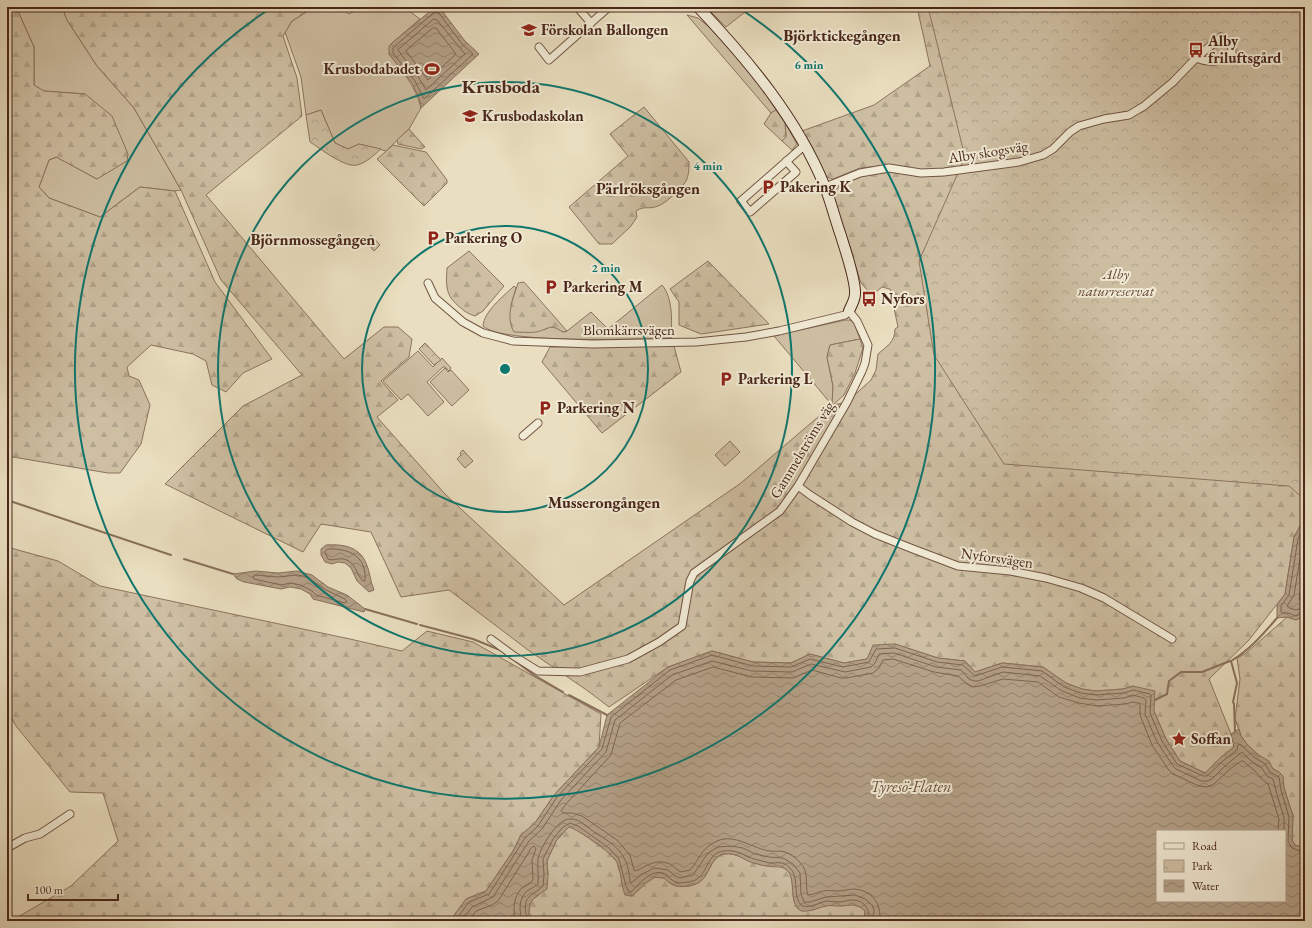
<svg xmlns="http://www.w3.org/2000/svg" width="1312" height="928" viewBox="0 0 1312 928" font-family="'EB Garamond',serif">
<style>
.grass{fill:#cebfa3;stroke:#8c735e}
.forest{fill:url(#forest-firs);stroke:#8c735e}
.park{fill:url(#park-crowns);stroke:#8c735e}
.water{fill:url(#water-waves);stroke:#89705b;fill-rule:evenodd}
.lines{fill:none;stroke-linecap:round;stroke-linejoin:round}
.shore{stroke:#7e6450;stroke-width:1}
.stream{stroke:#89705b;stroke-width:2}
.street-casing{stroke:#715543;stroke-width:9}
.secondary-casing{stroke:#49271a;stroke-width:12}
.street{stroke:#f1ead5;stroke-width:7}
.secondary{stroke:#f1ead5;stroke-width:10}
.ring{fill:none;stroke:#0f766e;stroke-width:2}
.labels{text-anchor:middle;stroke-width:4;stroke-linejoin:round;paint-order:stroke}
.poi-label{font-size:15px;font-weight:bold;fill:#49271a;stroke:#f1ead5;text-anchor:start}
.street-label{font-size:15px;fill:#49271a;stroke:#f1ead5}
.park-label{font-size:15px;font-style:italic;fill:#644535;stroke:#f1ead5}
.neighbourhood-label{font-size:16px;font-weight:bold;fill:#49271a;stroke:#f1ead5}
.water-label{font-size:16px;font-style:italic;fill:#694b3b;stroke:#f1ead5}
.district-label{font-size:19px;font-weight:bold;fill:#49271a;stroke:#f1ead5}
.centre{fill:#0f766e;stroke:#f1ead5;stroke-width:2}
.ring-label{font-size:12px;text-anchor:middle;font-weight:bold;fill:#0f766e;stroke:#f1ead5;stroke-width:4;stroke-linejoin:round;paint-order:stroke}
</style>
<defs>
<pattern id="forest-firs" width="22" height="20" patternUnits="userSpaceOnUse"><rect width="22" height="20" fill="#cebfa3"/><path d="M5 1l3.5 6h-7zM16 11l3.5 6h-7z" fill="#b2a48c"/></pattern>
<pattern id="park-crowns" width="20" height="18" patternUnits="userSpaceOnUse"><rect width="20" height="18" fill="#cebfa3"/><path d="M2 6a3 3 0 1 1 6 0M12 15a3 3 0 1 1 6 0" fill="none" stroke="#b2a48c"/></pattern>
<pattern id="water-waves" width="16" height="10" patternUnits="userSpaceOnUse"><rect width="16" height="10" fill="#b3a087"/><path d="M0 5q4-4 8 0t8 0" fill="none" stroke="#94826e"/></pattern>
</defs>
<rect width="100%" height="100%" fill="#e9debf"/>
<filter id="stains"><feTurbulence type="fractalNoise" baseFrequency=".005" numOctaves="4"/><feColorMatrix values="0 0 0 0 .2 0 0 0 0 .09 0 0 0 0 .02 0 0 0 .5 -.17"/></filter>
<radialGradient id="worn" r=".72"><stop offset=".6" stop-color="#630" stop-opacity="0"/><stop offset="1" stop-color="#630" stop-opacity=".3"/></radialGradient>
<path class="grass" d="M16 7H62L67 20 97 66 134 108 181 190 175 191 140 187 100 217 49 198 39 187 49 160 57 157 97 179 85 94 43 91 34 85V47Z
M314 7H339L349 14 362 7H404L420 19 392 43 389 54C403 72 415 85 421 108L409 129 386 151 359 144 348 149 335 143 321 110 306 115 301 77 285 32 292 21Z
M706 7H741L745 12 726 27Z
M687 15 698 18 713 30 738 57 760 85 776 110 771 113Z
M785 123 797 144 792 150 782 141 786 136Z
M662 285C673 298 672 321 671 338 639 339 501 344 483 326 484 311 504 296 514 286L516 288 511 305 544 330C552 325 556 327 563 332L567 331 591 312 608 329Z
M845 320H850L854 323 860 339 830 345 827 357 833 386 832 405 774 336Z
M418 351 433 367 442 358 451 368 449 371 445 367H443L427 382 444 402 428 416 408 394 401 400 383 381Z
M445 368 448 372 451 370 469 390 452 406 430 382Z"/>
<path class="forest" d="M7 7H16L34 47V85L44 91 85 94 112 116 128 154 127 161 97 179 56 157 49 160 39 187 49 198 100 217 140 187 175 191 215 282 272 359 243 373 226 392 212 385 206 361 193 354 151 345 127 367 129 376 139 380 150 405 141 444 120 473H108L7 456Z
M62 7H314L292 21 283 36 297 78 302 116 206 195 344 359 384 327H398L412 339 409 357 381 381 398 400 377 417 445 494 564 605 741 483 832 405 833 386 827 357 830 345 860 339 863 348 855 373 844 395 833 405 847 402 871 380 876 370 878 354C887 346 895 342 895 329L898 327 890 289 882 287 872 295 861 283 833 197 834 191 844 183 862 176 890 172 983 170 1289 462 1305 496V517L1294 537 1285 594 1249 640 1209 679 1231 734 1234 747 1220 758 1205 773 1180 761 1166 739 1154 711 1133 686 1123 689 1096 691 1082 689 1066 683 1043 667 1002 663 975 672 965 661 938 658 895 644 867 659 844 663 810 654 791 663 753 662 712 651 668 667 609 707 588 691 528 650 449 590 401 597 371 532 321 524 303 552 165 484 243 406 302 375 221 280 181 190 134 108 97 66 67 20Z
M917 7H951L981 164 925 171 890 165 860 168 833 179 829 178 824 175 812 147 802 131 874 105 930 66Z
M644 107 689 162C689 168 689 175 686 181 682 188 665 204 658 206 648 210 645 205 636 211L637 217 631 226 612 244H599L569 207 628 156 610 134Z
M776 110 785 123 786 137 782 141 764 124 771 113Z
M409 129 425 147 421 149 398 144 397 140Z
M393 145 426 152 447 180V183L424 206 377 159Z
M469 251 504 286 483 311 475 316C469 314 465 312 461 308 445 296 446 286 447 268Z
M708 261 769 324 701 334 679 325V302L670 289Z
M524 282 567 331 563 332C549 323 550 329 536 332 529 333 521 332 514 332 505 317 513 299 518 283Z
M674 346 681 372 602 433 542 362 550 347Z
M7 547 58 561 100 586 350 639 402 651 427 631 473 642 533 676 601 714 599 747 554 795 535 823 521 835 513 851 486 891 466 899 450 921H11L71 886 118 841 103 793 70 792 16 726 7 709Z
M1305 615V852L1301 847 1295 845 1292 840 1293 816 1284 788 1282 776 1279 772 1273 769 1246 743 1241 736 1235 719 1240 679 1237 658 1245 654 1287 617 1296 620Z
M569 827 576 829 607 851 617 862 619 870 632 896 646 883 655 877 664 878C671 885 677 888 686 886 690 886 694 885 698 883 710 877 709 857 724 854 737 852 747 862 759 864 762 865 765 866 768 866 776 868 781 865 788 871 796 880 789 898 798 909L813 910 826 905 852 904 861 907 865 911 864 921H540L535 919 529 914V907L532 899 538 896 548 875 547 861 556 841 565 831Z"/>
<path class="park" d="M928 7H1305V500L1289 486 1004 464 934 355 919 261 965 157Z
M321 110 335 143 348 149 359 144 381 149C374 155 366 163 357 165 345 168 321 149 310 142L306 115Z
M371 235 380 245 374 251 365 240Z
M425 343 441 360 434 365 419 349Z
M730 441 740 452 725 466 715 455Z
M463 450 473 461 465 468 457 459 461 455 460 453Z"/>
<path class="water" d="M435 7H439L465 41 479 54 421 108 419 98 412 83 389 54V46L392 43Z
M1305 517V615L1296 620 1287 617 1277 618V605L1285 594 1294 537Z
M326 545C342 544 359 546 366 563 370 571 370 581 374 590L369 592 357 581 351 568 345 563 338 562 332 564 325 562 321 555V549Z
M256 571 278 573 297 571 312 575 328 587 347 595 365 609 364 612 313 599 310 594 301 589 290 587 281 589 244 582 237 579 233 574Z
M895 644 938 658 965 661 975 672 1002 663 1043 667 1066 683 1082 689 1096 691 1123 689 1133 686 1155 691 1154 711 1166 739 1180 761 1205 773 1220 758 1234 747 1231 734 1239 729 1241 736 1246 743 1257 754 1269 761 1273 769 1279 772 1283 776 1284 788 1293 816 1292 840 1295 845 1301 847 1305 852V921H864L865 911C855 902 850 906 838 906 834 906 830 905 826 906 817 908 811 912 801 911 785 901 801 872 780 866 777 865 772 867 768 866 763 866 758 864 753 863 743 860 737 852 724 854 709 857 710 877 698 883 694 885 690 886 686 886 677 888 671 885 664 878L655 877 646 883 632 896 625 895C621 886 621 870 617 862 612 853 579 830 569 827L565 831 556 841 547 861 548 875 547 889C536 897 529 898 529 914L535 919 539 921H450L466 899 486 891 513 851 521 835 535 823 554 795 599 747 607 715 668 667 712 651 753 662 791 663 810 654 844 663 867 659 873 645ZM1157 831H1285V901H1157Z"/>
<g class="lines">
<path class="shore" d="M435 12H438L462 44 473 54 424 99 415 81 393 53V48L395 46Z
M434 19 437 20 465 54 426 90 419 78 398 50Z
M433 28H436L456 54 428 80 406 51Z
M1305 525 1298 539 1289 595 1281 606V612L1282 613H1288L1296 616 1305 612
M1305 536 1303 541 1294 595 1287 606 1289 608 1296 610 1305 607
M328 549C350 548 367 557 365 581H363C356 574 356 562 344 559 338 558 333 561 328 559L325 552Z
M1305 565 1299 599 1301 601H1305
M255 575 278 577 297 575 303 576 310 579 326 590 345 599 347 602 345 603 316 595 312 591 301 585 291 583 281 585 254 579 253 577Z
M455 921 469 902 489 894 525 838 538 826 557 797 602 749 611 717 670 670 712 655 753 666 791 667 810 659 843 667 869 662 876 649 895 648 937 662 963 665 975 676 1002 667 1042 671 1064 687 1081 693 1096 695 1124 693 1133 690 1150 694 1151 696 1150 713 1162 741 1177 764 1203 776H1207L1223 761 1237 750 1238 745 1240 744 1254 757 1265 764 1270 772 1279 777 1281 790 1289 817 1288 841 1292 848 1305 853
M461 921 472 907 493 897 529 841 542 829 561 800 606 752 615 720 672 675 712 661 752 671 792 672 811 664 845 672 871 667 875 663 879 654 894 653 936 667 961 670 969 679 974 681H978L1003 672 1040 676 1062 691 1080 698 1096 700 1124 698 1133 695 1144 698 1146 700 1145 714 1157 742 1173 766 1176 769 1201 781H1207L1212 779 1226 765 1242 752 1251 761 1261 767 1267 776 1273 779 1276 791 1284 818V831
M469 921 476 911 492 905 498 901 532 847 534 846 536 849 532 860 533 880C530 884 525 885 522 888 514 895 512 911 516 921
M524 921C518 914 519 900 525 893 528 889 534 888 538 884 539 876 537 867 538 859 540 848 558 817 571 819 580 819 587 827 594 832 605 839 618 846 624 858 628 864 629 874 630 881L631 883 641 875 654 868 668 870 675 876 680 878 693 875 708 853 718 847 732 846 743 848 755 854 769 857 783 858 793 864 800 873 801 894 804 902H810L826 897 855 895 865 899 872 905 874 910 873 921
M531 921 526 915C523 895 531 897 543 886L544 875 543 859 553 839 562 828 570 823 578 826 609 848 619 859 626 886 629 892H631C640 883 653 866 667 875 668 876 670 879 671 879 676 884 682 883 688 882 691 881 695 881 697 879 711 869 706 848 732 851 742 852 748 858 758 860 762 861 766 862 770 863 778 863 783 861 789 867 801 877 791 896 802 906 811 908 818 903 826 901 831 901 835 902 839 902 843 902 848 900 852 900 864 900 871 909 868 921
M880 921C881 903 873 891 854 889 849 889 844 891 839 891 833 891 828 890 823 891 818 892 813 895 808 895 805 886 808 876 804 868 800 861 793 855 785 852 780 850 775 852 770 851 753 849 735 833 717 841 701 848 700 859 690 870L681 872C677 870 674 866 670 864 655 858 648 866 635 871L634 870 630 855 617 840 582 816 572 813H563L561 811 566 804 611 755 620 723 676 680 713 667 752 677 793 678 812 670 841 678H846L873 673 879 668 883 660 893 659 934 672 958 676 966 683 973 687 980 686 1003 679 1038 682 1059 697 1079 703 1097 706 1125 704 1133 702 1138 703 1140 704V715L1152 745 1168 769 1173 774 1199 786 1207 787 1214 784 1230 769 1241 761H1243L1256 772 1262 779 1268 784 1279 819 1278 831"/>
<path class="stream" d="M7 500 171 555
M184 559 233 574
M365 609 417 624
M420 625 473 639 500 650 534 675 563 692
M569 695 607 715
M1155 700 1167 694 1169 681 1181 672H1202L1230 661
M1235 731 1234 704 1233 702 1237 683 1231 661C1250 650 1263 634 1277 618"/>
<g class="street-casing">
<path id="street" d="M577 7 591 23
M539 47 549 60 609 7
M786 161 796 172 750 212 741 201 805 145
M825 187 860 173 889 168 921 173 944 172 1019 162 1043 155 1053 149 1070 132 1079 126 1104 119 1129 115 1144 106 1173 82 1196 58 1221 37C1229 43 1233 45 1232 55 1220 62 1208 63 1196 58
M428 283 435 298 463 322 483 333 513 341 593 344 696 342 746 337 779 331 845 315 849 311 857 321 868 345 865 363 862 371 847 402 798 486 780 511 694 573 690 581 682 626 659 642 628 659 580 672 538 671 514 656 491 639
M523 436 538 423
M798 486 810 495 852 522 875 534 913 549 958 566 1010 571 1046 578 1081 588 1104 598 1172 639
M7 848 25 838 40 834 70 814"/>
</g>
<g class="secondary-casing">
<path id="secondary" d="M698 7C748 60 797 118 825 187 831 202 835 219 841 236 845 249 856 281 855 294 855 300 851 306 849 311"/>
</g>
<use href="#street" class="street"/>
<use href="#secondary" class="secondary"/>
</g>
<g class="ring">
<circle cx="505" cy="369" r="143"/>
<circle cx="505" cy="369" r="287"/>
<path d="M739 8A430 430 0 1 1 271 8"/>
</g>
<defs>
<g id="school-bare" transform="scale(1.2)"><path d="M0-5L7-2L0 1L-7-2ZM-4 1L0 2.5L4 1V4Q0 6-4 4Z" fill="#8f2418" stroke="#f1ead5" stroke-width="2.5" paint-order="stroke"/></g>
<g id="bus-bare" transform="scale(1.2)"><path d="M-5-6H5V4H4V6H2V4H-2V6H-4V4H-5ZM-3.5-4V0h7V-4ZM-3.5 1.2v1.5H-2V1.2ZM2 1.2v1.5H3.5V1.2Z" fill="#8f2418" stroke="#f1ead5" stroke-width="2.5" paint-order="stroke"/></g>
<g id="stadium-bare" transform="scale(1.2)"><path d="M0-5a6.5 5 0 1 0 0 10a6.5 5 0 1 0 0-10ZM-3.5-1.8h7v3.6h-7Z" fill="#8f2418" stroke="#f1ead5" stroke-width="2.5" paint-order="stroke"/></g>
<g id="parking-bare" transform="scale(1.2)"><path d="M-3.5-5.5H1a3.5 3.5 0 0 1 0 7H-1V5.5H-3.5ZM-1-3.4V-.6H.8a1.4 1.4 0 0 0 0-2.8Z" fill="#8f2418" stroke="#f1ead5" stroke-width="2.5" paint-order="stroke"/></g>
<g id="sight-bare" transform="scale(1.2)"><path d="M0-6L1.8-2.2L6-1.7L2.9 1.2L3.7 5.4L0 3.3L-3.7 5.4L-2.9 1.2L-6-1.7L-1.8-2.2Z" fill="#8f2418" stroke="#f1ead5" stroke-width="2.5" paint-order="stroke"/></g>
</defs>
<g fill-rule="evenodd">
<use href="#school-bare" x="529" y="30"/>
<use href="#bus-bare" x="1196" y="50"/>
<use href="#stadium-bare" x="432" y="69"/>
<use href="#school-bare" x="470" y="116"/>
<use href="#parking-bare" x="768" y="187"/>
<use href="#parking-bare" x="433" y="238"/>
<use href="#parking-bare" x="551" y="287"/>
<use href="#bus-bare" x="869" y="299"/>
<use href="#parking-bare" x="726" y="379"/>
<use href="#parking-bare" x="545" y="408"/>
<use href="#sight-bare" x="1179" y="739"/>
</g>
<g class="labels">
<g class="poi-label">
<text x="541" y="35">Förskolan Ballongen</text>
<text x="1208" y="46">Alby<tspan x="1208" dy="17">friluftsgård</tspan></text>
<text x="420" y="74" text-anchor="end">Krusbodabadet</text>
<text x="482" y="121">Krusbodaskolan</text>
<text x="780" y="192">Pakering K</text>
<text x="445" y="243">Parkering O</text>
<text x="563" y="292">Parkering M</text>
<text x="881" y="304">Nyfors</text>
<text x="738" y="384">Parkering L</text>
<text x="557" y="413">Parkering N</text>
<text x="1191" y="744">Soffan</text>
</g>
<g class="street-label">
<text transform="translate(988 152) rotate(-9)" y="5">Alby skogsväg</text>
<text x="629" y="335">Blomkärrsvägen</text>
<text transform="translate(802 450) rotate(-59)" y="5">Gammelströms väg</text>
<text transform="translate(997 558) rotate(8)" y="5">Nyforsvägen</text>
</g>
<g class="park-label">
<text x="1116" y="279">Alby<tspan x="1116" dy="17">naturreservat</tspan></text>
</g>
<g class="neighbourhood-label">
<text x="842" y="41">Björktickegången</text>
<text x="648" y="194">Pärlröksgången</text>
<text x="313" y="245">Björnmossegången</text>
<text x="604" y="508">Musserongången</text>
</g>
<g class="water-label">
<text x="911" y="792">Tyresö-Flaten</text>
</g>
<g class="district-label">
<text x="501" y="93">Krusboda</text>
</g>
</g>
<circle cx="505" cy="369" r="6" class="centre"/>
<g class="ring-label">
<text x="809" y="69">6 min</text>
<text x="708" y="170">4 min</text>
<text x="606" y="272">2 min</text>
</g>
<rect width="1312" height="928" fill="none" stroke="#e9debf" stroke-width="24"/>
<rect x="8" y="8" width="1296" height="912" fill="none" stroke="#49271a" stroke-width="2"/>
<rect x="12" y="12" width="1288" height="904" fill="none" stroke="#49271a"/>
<rect x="1156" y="830" width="130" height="72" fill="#f1ead5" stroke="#ae9c8a"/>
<rect x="1164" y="843" width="20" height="6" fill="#f1ead5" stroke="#ae9c8a"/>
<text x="1192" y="850" font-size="12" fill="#49271a">Road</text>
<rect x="1164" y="860" width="20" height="12" fill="url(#park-crowns)" stroke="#ae9c8a"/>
<text x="1192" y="870" font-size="12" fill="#49271a">Park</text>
<rect x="1164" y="880" width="20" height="12" fill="url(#water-waves)" stroke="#ae9c8a"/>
<text x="1192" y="890" font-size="12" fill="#49271a">Water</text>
<path d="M28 894v6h90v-6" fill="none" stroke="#49271a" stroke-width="2"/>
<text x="34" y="894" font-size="12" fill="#49271a" stroke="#f1ead5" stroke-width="3" paint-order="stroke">100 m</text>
<rect width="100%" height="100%" filter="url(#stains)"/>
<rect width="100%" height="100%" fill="url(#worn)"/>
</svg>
